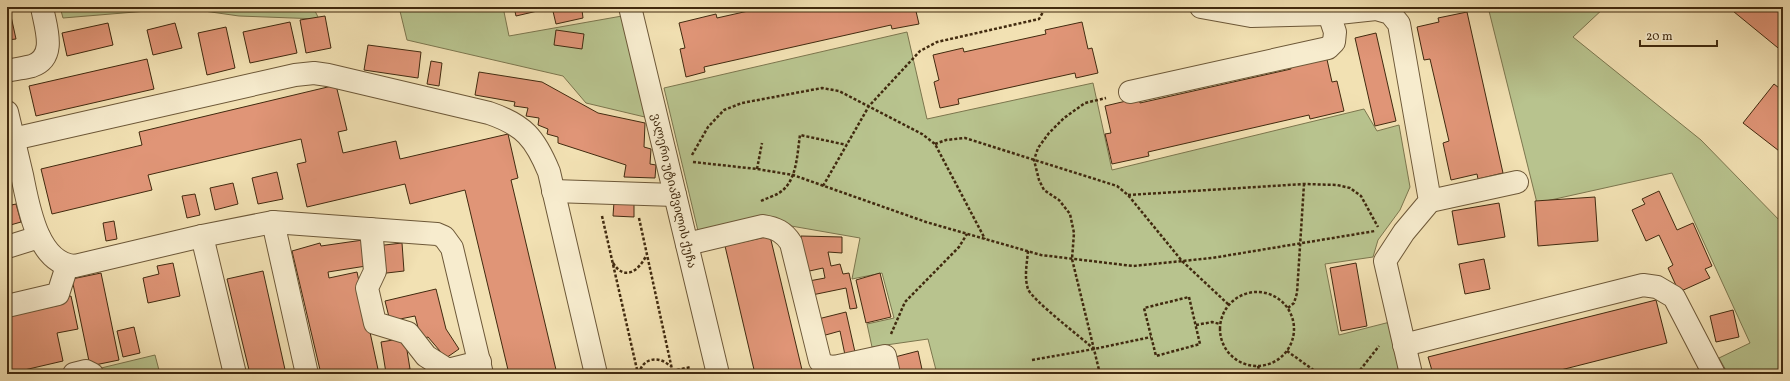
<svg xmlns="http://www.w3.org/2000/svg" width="1790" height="381" viewBox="0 0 1790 381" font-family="Vollkorn,'Noto Serif Georgian',serif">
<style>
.green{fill:#b8c38e;stroke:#7c764e}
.building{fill:#e09577;stroke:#412a0f}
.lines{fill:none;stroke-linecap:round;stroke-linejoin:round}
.minor-casing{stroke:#6d5838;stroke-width:24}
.path{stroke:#412a0f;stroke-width:2.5;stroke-dasharray:3 2;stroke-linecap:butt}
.minor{stroke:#f7ecce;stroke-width:22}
.labels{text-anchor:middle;stroke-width:3;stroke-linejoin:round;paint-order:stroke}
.street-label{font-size:12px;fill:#412a0f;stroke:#f7ecce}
</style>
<rect width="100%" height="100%" fill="#f2e1b3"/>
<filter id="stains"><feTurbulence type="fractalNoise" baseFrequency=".005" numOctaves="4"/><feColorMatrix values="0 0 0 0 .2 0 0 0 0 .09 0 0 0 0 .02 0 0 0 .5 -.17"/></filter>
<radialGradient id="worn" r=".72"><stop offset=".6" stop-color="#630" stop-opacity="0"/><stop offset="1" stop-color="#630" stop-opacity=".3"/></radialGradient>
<path class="green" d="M60 7H313L319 19 239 16 183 8 63 18Z
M399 7H503L509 36 622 16 649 118 586 103 563 76 407 40Z
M1488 7H1605L1573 37 1701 140 1783 224V374H1728L1719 358 1750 343 1672 173 1537 203Z
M907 32 927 119 1093 83 1112 170 1364 109 1377 131 1399 125 1410 187 1400 210 1378 240 1373 257 1325 264 1339 335 1390 322 1403 374H937L928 339 872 347 867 324 894 318 882 273 852 279 860 238 774 223 699 235 664 88Z
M155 355 160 374H98L97 369Z"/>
<path class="building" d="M7 7H9L16 39 7 40Z
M514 7H546V9L516 16Z
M552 7H586L587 9 582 10 583 18 556 24Z
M766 7H915L919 24 892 29 891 25 704 67 705 72 686 77 680 49 685 48 679 23 716 14 717 18Z
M1728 7H1783V52Z
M1467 12 1503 173 1478 179 1477 174 1451 180 1443 143 1449 141 1430 59 1424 60 1417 27 1439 22 1438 18Z
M325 16 331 48 306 53 300 20Z
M290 22 297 53 250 63 243 32Z
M1082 22 1088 49 1092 48 1098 73 1076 78 1075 73 958 99 959 104 940 108 934 82 939 80 933 55 963 48 964 52 1046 34 1045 30Z
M108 23 113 45 67 56 62 33Z
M175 23 182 48 153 55 147 30Z
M226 27 235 68 207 75 198 33Z
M556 30 584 34 582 49 554 45Z
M1376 33 1396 121 1375 126 1355 38Z
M368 45 421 52 418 78 364 70Z
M1326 55 1332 82 1337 81 1344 111 1310 119 1309 115 1148 152 1149 156 1112 164 1105 134 1111 133 1105 106 1139 98 1140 103 1291 69 1290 64Z
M147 59 154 89 36 116 29 86Z
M431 61 442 63 439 86 427 84Z
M479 72 542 82 598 113 645 123 644 147 651 149 650 164 656 165 655 178 624 177 626 165 558 143V137L547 134 548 129 538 125 539 118 526 116 528 108 514 106 515 102 475 95Z
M1774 84 1783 91V154L1743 123Z
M336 85 347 130 338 132 343 153 396 141 400 159 508 134 518 178 511 180 557 374H509L465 190 410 204 405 184 307 207 297 164 306 162 301 139 148 175 152 190 52 214 41 169 142 145 139 132Z
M277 172 283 199 258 204 252 178Z
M233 183 238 204 215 210 210 188Z
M1659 191 1677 230 1693 223 1712 266 1705 269 1710 278 1679 292 1668 268 1673 265 1659 235 1646 241 1632 210 1645 204 1642 199Z
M195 194 200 215 187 218 182 196Z
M1595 197 1598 241 1538 246 1535 201Z
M614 202 634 203V217L613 216Z
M1499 203 1505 237 1458 245 1452 211Z
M16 204 21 222 7 226V206Z
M114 221 117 239 106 241 103 223Z
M770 236 803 374H755L725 246Z
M801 236 842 237V253L828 252 831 266 840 264 843 274 849 273 857 308 850 309 846 288 812 295 809 281 825 278 823 268 805 272 801 252Z
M363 240 366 266 328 272 329 278 357 272 379 374H321L292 251 320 243 321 246Z
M402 243 404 271 378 274 376 246Z
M1484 259 1490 289 1465 294 1459 264Z
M173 263 180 296 148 303 143 278 159 274 157 266Z
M1356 263 1367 326 1341 331 1330 268Z
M263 271 286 374H250L227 279Z
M101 273 119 360 90 366 72 279Z
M880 273 891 317 866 323 856 280Z
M436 289 446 329 459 349 446 358 428 337 421 339 415 316 390 321 385 301Z
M71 296 78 329 57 333 63 361 7 374V317L60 305 59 299Z
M1656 300 1667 343 1545 374H1433L1428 357Z
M1733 310 1739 337 1716 342 1710 316Z
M846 312 855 352 845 355 840 331 822 336 818 319Z
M134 327 140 353 123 357 117 331Z
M405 338 410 369 386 373 381 342Z
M918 351 923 374H895L891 358Z
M431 371 432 374H420Z"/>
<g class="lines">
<g class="minor-casing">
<g id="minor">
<path id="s1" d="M630 7 718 374"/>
<path d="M1201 7 1251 16 1329 14 1376 9 1390 13 1399 24 1430 201 1404 232 1385 261 1411 374"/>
<path d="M7 71C15 69 24 68 32 66 58 57 45 26 42 7"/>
<path d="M1130 92 1328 48 1334 42 1335 32 1329 14"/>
<path d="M7 112C12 133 17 154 22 175 28 204 37 264 75 266L202 236 273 222 437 234 444 237 452 248 482 374"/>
<path d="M13 139 295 75 314 73 328 75 489 113C524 125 535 138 549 172L596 374"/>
<path d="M553 191 675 195"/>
<path d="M1430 201 1517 182"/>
<path d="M273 222 307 374"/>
<path d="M371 229 375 271 367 288 375 323 408 333 426 356 448 370 480 362"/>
<path d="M202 236 235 374"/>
<path d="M687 244 763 226C776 228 784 232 791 243L820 361 826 366 834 367 885 356 889 374"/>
<path d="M7 247 39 237"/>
<path d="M7 306 58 294 67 266"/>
<path d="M1404 345 1643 285 1657 287 1674 297 1714 374"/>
<path d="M74 374 86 371 92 374"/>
</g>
</g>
<path class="path" d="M935 144 946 140 965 138 1117 186 1128 195 1182 261 1229 305
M692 155 708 127 724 110 742 103 822 88 839 91 922 134 935 144 985 239
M693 162 757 169 793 175 926 222 1041 255 1133 266 1212 258 1375 231
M757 169 762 143
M823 186 869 106 920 51 937 42 1039 19 1043 12 1042 7
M1128 195 1304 184 1337 185 1350 188 1361 196 1378 227
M761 201C767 198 774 196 779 193 797 182 797 155 800 135L847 145
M602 216 638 374
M639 218 673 374
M1028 251C1027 263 1024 277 1028 289 1031 299 1083 339 1094 349L1151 337
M613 263C625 282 639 270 646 256
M1220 329a37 37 0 1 1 74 0a37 37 0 1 1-74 0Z
M1189 297 1200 344 1156 356 1144 308Z
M1288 308 1294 303 1297 293 1304 184
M1196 325 1212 322 1220 324
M891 334 905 302 959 247 967 234
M1287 351 1319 374
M1032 360 1094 349
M1258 366 1260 374
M672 371 691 367
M639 374C642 358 659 355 670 366
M1100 374 1072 259 1074 233 1070 214 1059 200 1044 190 1039 180 1034 160 1038 148 1049 133 1064 118 1085 103 1106 98
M1357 374 1379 346"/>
<use href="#minor" class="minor"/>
</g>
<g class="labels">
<g class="street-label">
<text dy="4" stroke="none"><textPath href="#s1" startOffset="189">ვალერი უტიაშვილის ქუჩა</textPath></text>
</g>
</g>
<rect width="1790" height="381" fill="none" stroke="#f2e1b3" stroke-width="24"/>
<rect x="8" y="8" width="1774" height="365" fill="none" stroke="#412a0f" stroke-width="2"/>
<rect x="12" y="12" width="1766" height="357" fill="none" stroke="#412a0f"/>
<path d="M1640 40v6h77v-6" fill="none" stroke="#412a0f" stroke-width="2"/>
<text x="1646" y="40" font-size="12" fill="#412a0f" stroke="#f7ecce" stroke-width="3" paint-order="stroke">20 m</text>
<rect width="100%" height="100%" filter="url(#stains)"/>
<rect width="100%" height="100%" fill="url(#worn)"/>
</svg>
